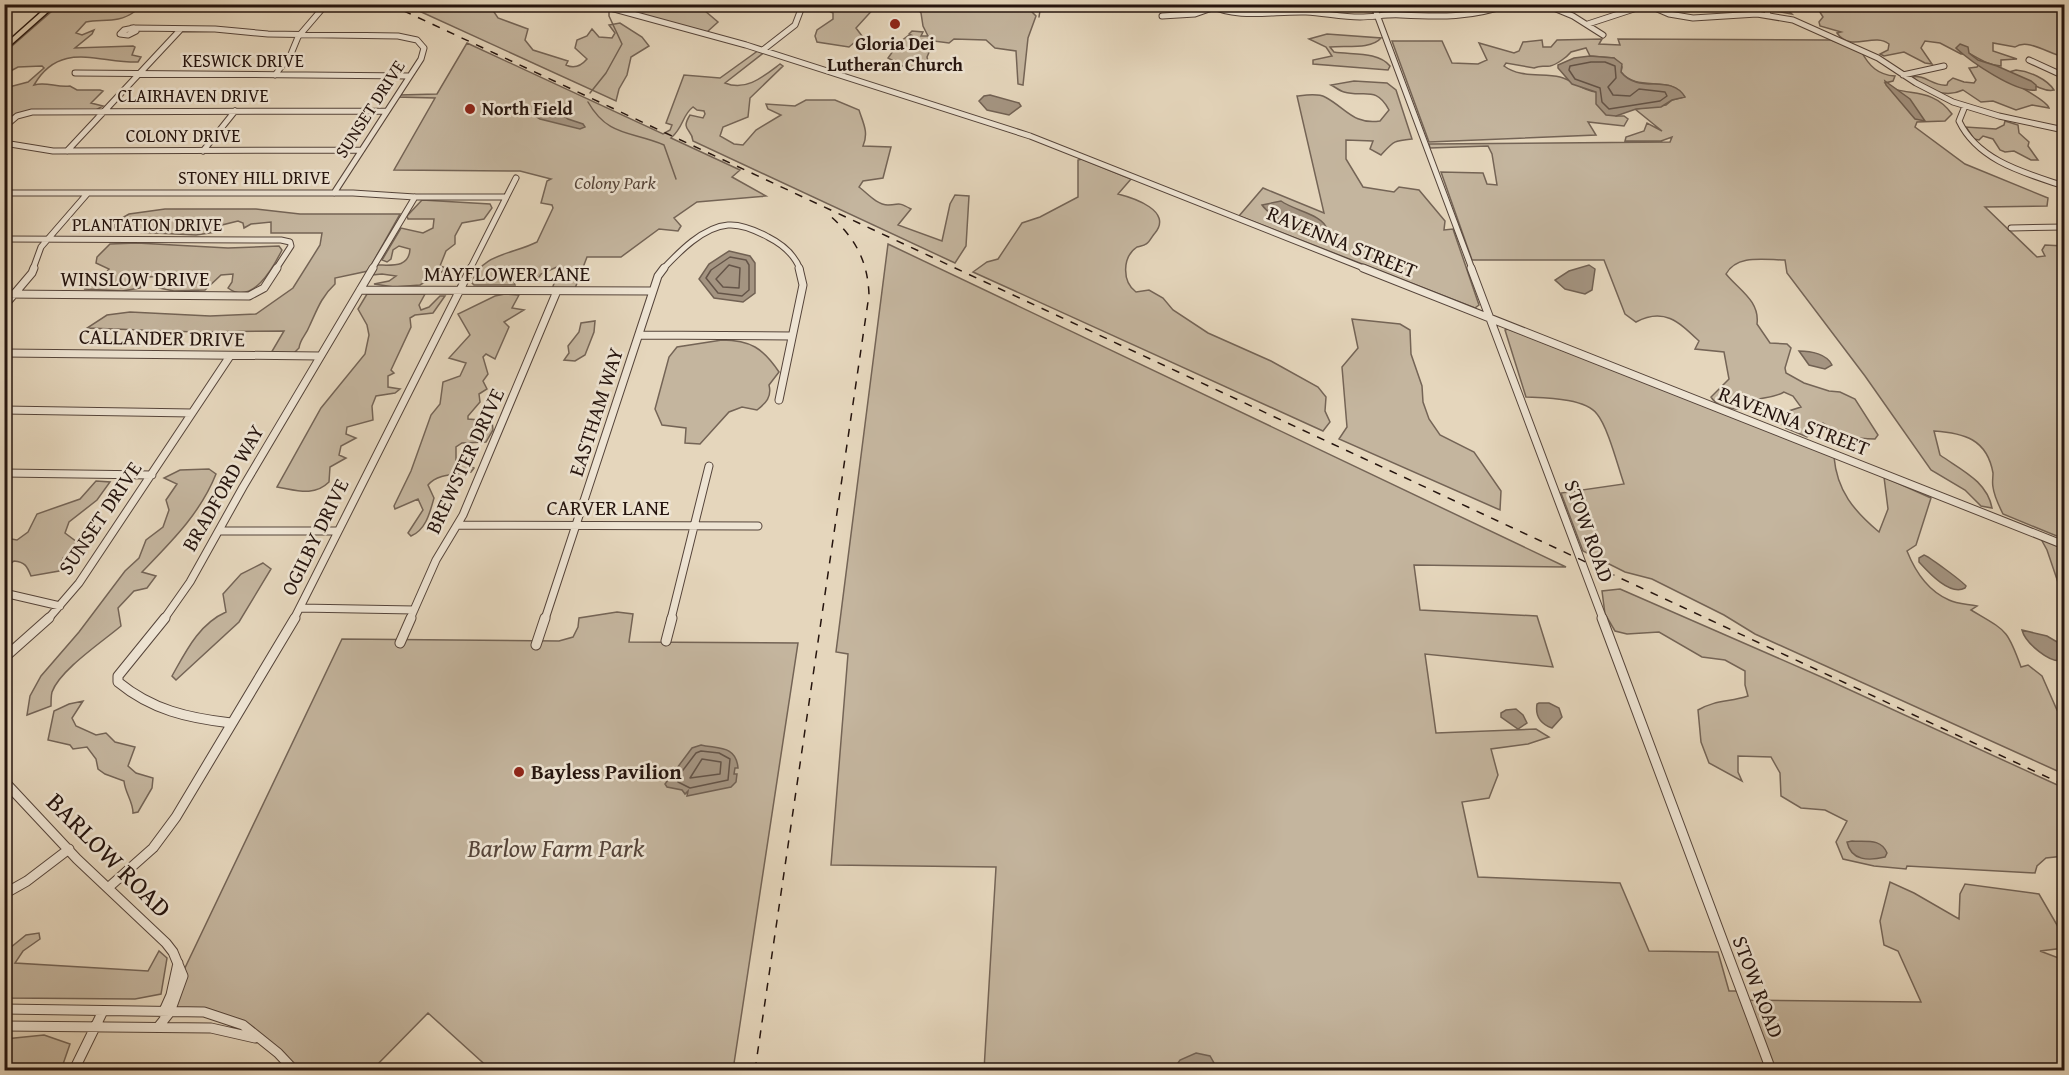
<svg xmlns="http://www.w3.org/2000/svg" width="2069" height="1075" viewBox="0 0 2069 1075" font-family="'Gentium Book Plus',serif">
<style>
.green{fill:#c4b59e;stroke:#746456;stroke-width:1.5}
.water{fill:#a49481;stroke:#716153;stroke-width:1.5}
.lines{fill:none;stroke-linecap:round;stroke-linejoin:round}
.shore{stroke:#645448;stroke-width:1.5}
.stream{stroke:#716153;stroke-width:1.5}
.minor-far2-casing{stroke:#55443a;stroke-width:7}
.minor-far1-casing{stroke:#55443a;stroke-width:9}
.minor-casing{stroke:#55443a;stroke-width:11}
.major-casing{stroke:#25140e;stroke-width:3}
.minor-far2{stroke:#eee4d3;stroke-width:5}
.minor-far1{stroke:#eee4d3;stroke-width:7}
.minor{stroke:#eee4d3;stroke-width:9}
.major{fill:#e5d6bc;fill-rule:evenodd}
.rail{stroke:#25140e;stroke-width:1.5;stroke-dasharray:8 8;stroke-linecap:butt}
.poi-dot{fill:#8f2418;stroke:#eee4d3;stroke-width:2}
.labels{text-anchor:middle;stroke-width:5;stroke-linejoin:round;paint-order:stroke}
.far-poi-label{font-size:18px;font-weight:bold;fill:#25140e;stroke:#eee4d3}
.far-street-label{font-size:18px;fill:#25140e;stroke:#eee4d3}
.far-park-label{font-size:18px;font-style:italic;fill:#554439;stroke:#eee4d3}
.street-label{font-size:21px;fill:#25140e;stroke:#eee4d3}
.poi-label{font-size:21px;font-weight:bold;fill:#25140e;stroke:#eee4d3;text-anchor:start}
.near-park-label{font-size:26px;font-style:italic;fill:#554439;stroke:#eee4d3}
.near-street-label{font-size:26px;fill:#25140e;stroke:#eee4d3}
</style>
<rect width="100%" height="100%" fill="#e5d6bc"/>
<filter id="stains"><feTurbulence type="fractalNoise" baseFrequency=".00333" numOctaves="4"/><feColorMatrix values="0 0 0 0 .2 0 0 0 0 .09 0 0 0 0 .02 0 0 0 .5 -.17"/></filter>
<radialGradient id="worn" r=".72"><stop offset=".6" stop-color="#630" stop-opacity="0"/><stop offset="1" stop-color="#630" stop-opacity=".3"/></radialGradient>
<path class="green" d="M1774 4 2064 5V57C2049 54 2028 38 2015 47L1993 43V51L2017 59 2001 60V66C1983 65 1972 52 1956 48L1963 54H1961L1940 43 1925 41 1921 48 1932 64 1925 63 1904 52 1884 56 1880 54 1888 50 1889 44C1873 32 1851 53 1837 33L1841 32 1820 26 1819 22 1823 17 1818 9 1791 7 1789 11 1792 14 1775 11Z
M59 5H95L108 9 122 5 132 7 134 12C119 23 103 19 86 22L76 33 82 35 94 30 92 34 75 48 133 46 135 47 132 55 141 57 138 62C98 63 60 40 34 85 46 81 57 88 70 86L77 90H100L103 91 91 103 103 106 96 110H33L5 118V88L28 82 44 68 42 66 18 67 5 74 4 53Z
M406 5H501L495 6 494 12 498 18 528 29 525 40 533 50 568 61 566 65C574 69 581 66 587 59L575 48 577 40 587 36 592 29 599 37 612 38 615 33 609 25 620 23 642 37 649 46 631 57 627 75 619 89 616 101Z
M623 5H698L718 22 707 32 620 9Z
M829 5V4L877 5 856 28 862 36 849 47 817 42 815 36 817 30 833 19V13L829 11Z
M909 5H1038L1032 12 1036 16 1028 38 1023 85 1018 84 1016 51 995 48 986 40 954 39 949 43 934 41 927 57 929 65 927 70H910L888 58 893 51 901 48V41L909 35 913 36 909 34 912 31 923 32 921 36H928L923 26 921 13 917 8Z
M1327 34 1381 38C1371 50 1344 45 1330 47L1334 52C1351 55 1378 51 1390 66L1388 70 1313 64V60L1332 56 1326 47 1309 39Z
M1602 39 1599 44 1620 45 1618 39 1831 40 1861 51C1869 66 1878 75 1895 76L1893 81 1885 83C1902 99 1930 84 1952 114L1945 121 1917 122 1915 127 1965 164 2048 198 2047 206 1985 207 2037 257 2045 256 2042 250 2045 245 2064 246V539L2003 514C1999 506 1994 496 1993 487 1992 483 1993 478 1993 473 1987 439 1964 433 1934 431L1940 455C1961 470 1987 481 1992 508L1981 506 1965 490 1931 470 1865 376 1787 273 1785 260C1765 260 1737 254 1726 274 1739 290 1760 301 1757 324L1770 343 1787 344 1791 348 1785 368 1786 373 1804 383 1829 391 1840 392 1855 399 1878 435 1875 439C1855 439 1839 434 1823 423L1815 426 1813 433 1807 437 1786 428 1773 416 1801 407 1793 396 1784 392C1770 401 1753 394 1741 409 1731 409 1717 407 1711 397L1729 379 1724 352 1695 349 1699 341C1679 322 1664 307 1636 322L1625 314 1604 260H1472L1441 172 1483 173 1487 184 1497 185 1492 154 1488 146 1430 148 1429 144 1670 142 1672 137 1661 141H1625L1626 137 1644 131 1647 123 1662 131 1635 109 1666 105 1672 100 1684 97C1672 74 1637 93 1621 72L1622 67 1614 58 1590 56 1586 48 1571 52C1567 57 1556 65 1550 66 1543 67 1541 65 1534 68L1506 63 1504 66C1520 78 1542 73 1560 77 1573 80 1582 91 1596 92L1616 116H1624L1628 119 1624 126 1588 122 1596 135 1429 142 1392 41H1442L1452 63 1478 64 1487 60 1479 43 1514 53 1519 51 1523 42 1542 40 1543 47H1551L1557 40Z
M467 43 663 134 670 130 672 125 666 123 684 75 720 78 759 50 766 51 725 83C746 92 764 76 780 64L783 66 750 98 748 117 723 127 720 136 734 144 743 145 756 130 781 115 768 109 766 104 795 106 806 100H835L859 110C863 123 869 132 863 146L891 147 883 178 863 181 859 187C867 193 877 205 888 205 901 205 896 201 911 209L898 225 942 241 950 204 955 195 969 196 966 246 955 263 693 141C692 128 680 131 690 115L703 118 705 114 704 111 697 110 693 107C682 115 684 127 671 138L740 170 732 177 766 196 697 202 674 218 681 226 678 231 659 229 621 257H587L574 291H551L560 269 559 266 541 274 536 282H529L533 277 531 272 515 274 513 279 515 285H474L472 283C479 254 514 254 537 242L553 208 552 205 541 203 547 181 551 179 520 171 394 170 435 98 396 97 398 95 437 94Z
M1978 65C1992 72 2046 98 2049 108L2032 105 2016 110 1993 101 1981 102 1963 90C1944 99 1927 89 1912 77 1925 74 1934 87 1947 85L1948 82 1953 78 1964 82 1974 83 1976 80 1969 68 1977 67Z
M2016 70C2029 71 2047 79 2054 90 2042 93 2023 78 2009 72Z
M1354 81 1387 83 1396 90 1412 139C1393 141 1394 141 1381 155L1370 149 1373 141 1346 140V159L1363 187 1394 192 1399 187 1419 190 1445 221 1444 230 1453 229 1479 305 1475 308 1239 216 1263 188 1324 213 1297 96C1306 95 1318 93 1325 97 1346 108 1353 125 1380 121L1389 110C1376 85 1364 98 1344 92 1340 91 1335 87 1331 85Z
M2005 121 2018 125 2019 133 2029 142 2028 146 2038 160H2031L2014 151 2005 152 2000 150 1993 139 1983 136 1979 140 1974 139 1966 127 1996 129 2004 125Z
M1082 159 1131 179 1118 194C1134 198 1173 211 1155 233 1152 236 1150 242 1146 244 1144 246 1140 246 1137 247 1122 257 1122 282 1136 292L1149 290 1163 298 1173 310 1208 333 1271 361 1318 387 1326 397 1325 411 1330 422 1323 431 973 272 987 262 998 259 1022 223 1040 217 1078 197V160Z
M422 200 490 204 492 208 484 219 462 223 455 236V244L446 251 440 266 446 268 445 270 420 285 394 287 374 284 389 281 396 276 382 274 371 275 377 265C392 265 409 268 410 249L399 246 393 250 391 259 387 262 382 260 401 228 423 233 433 228 434 219H408L407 216Z
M165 209H256L300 214H400L368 271 335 278V284C321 297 317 310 309 327 306 335 300 339 299 348L294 353H271L284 331 196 332 87 328 107 315 130 312 210 316 256 314 293 288 320 245 322 233H271V222L251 224 244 228 243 223 238 221 222 225 216 232 196 235 114 231 115 222 129 214Z
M137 243 228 248 279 246 282 250C273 268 252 306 228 288L232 282 233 274 221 275 205 290 174 291 159 288 165 280 161 276 149 277 140 288 122 291 84 289C96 285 103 279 109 269L96 263 97 257 110 244Z
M888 244 1566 567 1414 565 1420 610 1537 616 1553 667 1425 654 1436 733 1536 729 1549 737 1528 744 1491 749 1498 775 1489 798 1462 802 1478 877 1620 883 1649 951 1718 952 1729 991H1740L1744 1000 1921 1002 1898 951 1884 945 1880 921 1890 882 1914 893 1959 919 1960 894 1965 884 2039 894 2064 937V948L2040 951 2064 960V1070H984L996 867 831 865 848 654 836 652Z
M367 294H425L419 305 421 310 429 307 440 296H445L433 313 415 315 410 318 411 327 391 370 394 373 388 376V387L400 389 395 393 376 396 372 406 373 420 347 427 346 434 356 438 341 446 339 455 346 458 330 467 329 482C314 497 296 490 277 487L321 408 365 354 369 335 367 325 358 309Z
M505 294 519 295 512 308 524 310 504 322 509 327 495 359 486 354 483 357 488 374 483 381 487 389 479 394 480 402 468 416V419L492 421 493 430 486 442 462 443 456 447V460L474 468 471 472C456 475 438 473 428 485L434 498C430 512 426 530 411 536L408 533 423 510 418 499 395 509 394 506 411 471 431 415 440 404 443 382 460 376 466 363 449 358 470 335 458 314 495 296Z
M1352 319 1400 324 1410 330 1411 354 1422 386 1423 402 1429 419 1440 435 1474 452 1501 491 1500 510 1339 439 1347 427 1342 367 1358 348Z
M595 321 594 332 585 355 575 361 564 360 569 353 568 346 579 332 581 323Z
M1508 329 1834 457C1837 491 1854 511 1879 532L1888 509 1884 477 1931 498 1916 545 1907 551C1915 571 1928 591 1949 600 1957 604 1968 604 1977 606L1971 610C2006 631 2007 628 2021 667L2028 665 2042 676 2057 710 2064 716V774L1755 634 1724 615 1652 579 1625 572 1583 551 1561 493 1624 484C1618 467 1608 427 1597 414 1585 398 1545 398 1526 397L1505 330Z
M722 340C750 340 763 348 779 372L769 385C772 397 766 403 757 410L742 407 729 412 700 444 685 443 686 428 662 425 655 409 669 357 677 347Z
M209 469 216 474C200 514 171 542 142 572L156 576 147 588 134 591 118 608 121 626C102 642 60 670 52 692 51 696 51 702 51 706L27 715 30 696 41 676 79 632 125 571 139 558 146 540 163 527 169 510 166 500 177 484 164 478 180 470Z
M96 481 110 482 97 500 69 522 65 533 85 548 83 552 70 554 63 558 59 571 31 576C27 566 25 562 14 561L5 568V538L17 540 28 532 37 514 80 499Z
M2041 539 2064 548V600L2047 550Z
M263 563 271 569 239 622 176 680 172 676C186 651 199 624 226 612L223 594 241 574Z
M1620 589 1826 679 2064 788V856L2046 858 2037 866 2035 873 1907 866 1906 869 1874 866 1843 859 1836 842 1847 821 1825 810 1801 808 1781 796 1780 773 1771 757 1738 756V772L1742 781 1709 763 1701 742 1698 710C1715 700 1730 702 1748 696L1745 685V671L1725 660 1702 657 1659 632 1627 634 1615 631 1605 614 1602 591Z
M617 612 633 614 629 642 798 643 733 1070H491L428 1013 372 1070H299L280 1049 218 1013 170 1012 183 972 342 639 559 641 573 637 578 627 579 618Z
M83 701 72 718 76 726 96 735 106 733 115 742 135 747 128 766 136 773 153 778 152 788 138 812 133 813C133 801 125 793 124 781L105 774 98 769 96 759 87 747 73 749 70 745 48 740 54 711 69 704Z
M39 933 40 939 23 951 15 963 148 971 159 951 167 958 161 994 135 999 5 998V952L26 935Z
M44 1035 70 1044 61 1070H5V1039Z"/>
<path class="water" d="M1960 44 1968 47 1969 53 1978 60 1997 66 2031 81 2036 85V90C2016 93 1971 62 1956 48Z
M1590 56 1614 58 1622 64 1621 72C1639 95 1671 73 1685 97L1672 100 1661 107 1636 109 1616 116 1606 115 1596 104V92L1572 84 1558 68V65L1574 58Z
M1885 81 1910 99 1925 121 1915 119 1886 85Z
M990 95 1019 103 1021 106 1009 115 987 110 979 101 984 96Z
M549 107 556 110 568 119 583 124 585 127 580 129 540 119 535 116Z
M1281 201C1295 211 1322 214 1327 229 1311 241 1272 219 1262 205Z
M729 251 750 256 755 263V293L743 302 714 298 699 279 709 264Z
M1589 265 1595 269 1592 290 1585 294 1565 289 1555 280 1569 271Z
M1799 351C1811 351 1827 354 1832 365L1825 369 1809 365Z
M1924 555C1928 556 1962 581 1966 586L1965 588C1950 596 1929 573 1919 562V558Z
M2022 630 2047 636 2064 646V660C2050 665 2025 642 2022 630Z
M1539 703H1549L1559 708 1562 717 1552 728C1541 724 1535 716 1537 704Z
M1516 709 1523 715 1527 723 1518 729 1501 717V713L1506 710Z
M701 745C718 749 736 745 738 768H735L734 774H737L736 782 731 787 687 796 688 791 685 794 682 790 667 787 665 784 692 748Z
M1852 841C1866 842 1881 838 1887 853L1885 857C1869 861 1851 861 1847 842Z
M1196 1053 1210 1056 1218 1070H1173L1180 1060Z"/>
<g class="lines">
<path class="shore" d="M1591 62H1605L1615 66 1616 78 1608 87 1613 95 1630 96 1639 89 1665 92 1667 96 1660 101 1609 109 1602 102 1600 88 1575 79 1569 70 1570 66Z
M730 257 746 260 749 265V290L742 296 718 293 706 278 711 270Z
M729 265 740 268 739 288 723 287 716 279Z
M701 751 719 753 730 759 728 780 690 788 678 782 677 778 696 753Z
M702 759 721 762 720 774 690 778Z"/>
<path class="stream" d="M1039 17 1041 4
M590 93 606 73 622 44 609 16V11
M588 102C608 137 631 131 664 145L676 179"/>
<g class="minor-far2-casing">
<path id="minor-far2" d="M596 4 746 45 1030 136 1366 269
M1207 4C1239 20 1271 11 1306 12 1324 13 1342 17 1360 17 1374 17 1387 14 1401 15 1439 17 1473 18 1509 4
M1373 4 1472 269
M1544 4 1573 16 1603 35
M1766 4 1768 15
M1648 5 1669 14 1693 18 1757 14 1793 20 1878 58 1916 83 1953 102 1999 116 2064 130
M1162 16 1195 14 1212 8
M1588 24 1649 4
M132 28 215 29 268 34 398 36 417 40 424 48 421 59 334 193
M134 28 136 31 128 35 120 34 124 30Z
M763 50 795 25 803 4
M2029 60 2064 76
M75 73 410 76
M275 75 291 54 298 37 322 9 321 4
M1903 75 1944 66
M1965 106 1959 121C1978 161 2025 173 2064 186
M2064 116V120
M4 127 17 116 32 112 387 111
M4 143 53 151 362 150
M67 151 181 29
M203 151 235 111
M4 193H353L415 197H504
M2064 194 2062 202 2064 210
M2011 228 2064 227
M4 239 281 240 290 242 291 246 276 269
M33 269 41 247 87 194
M372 269 415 197
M470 269 516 178
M663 269C679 252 703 227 728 225 740 224 757 231 768 237 782 244 794 254 800 269"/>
</g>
<g class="minor-far1-casing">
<path id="minor-far1" d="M1363 268 2064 545
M1471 268 1603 619
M360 290 653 291
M4 294 249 296 264 288 277 268
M4 306 32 273 34 268
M639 335 792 336
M4 353 320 356
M779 400 803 285 799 268
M4 410 192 413
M4 473 152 475
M458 525 758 526
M220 531H338
M4 593 60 606
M300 608 414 610
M48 619 79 583 230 356
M164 619 190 582 243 487 373 268
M294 619 471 268
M410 619 436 560 463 515 557 291
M545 619 658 276 664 268
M671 619 709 466"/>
</g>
<g class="minor-casing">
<path id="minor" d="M165 618 118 676V682C152 710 188 718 231 723
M1602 618 1771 1070
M666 641 672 618
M400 643 411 618
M536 645 545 618
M4 658 49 618
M4 781 77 859 166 943 173 952 183 976 170 1012 159 1026
M109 887 153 848 176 817 295 618
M4 894 27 881 69 849
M4 1009 204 1012 243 1025 278 1053 294 1070
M163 1013 171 995 178 963
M4 1026 211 1028 255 1038
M74 1070 103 1011"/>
</g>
<g class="major-casing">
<path id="major" d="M50 4H57L4 51V45Z"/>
</g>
<use href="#minor-far2" class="minor-far2"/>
<use href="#minor-far1" class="minor-far1"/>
<use href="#minor" class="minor"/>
<use href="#major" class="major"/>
<path class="rail" d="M389 4 2064 785
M755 1070 869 295C868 260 854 236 828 214"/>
</g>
<g class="poi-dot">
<circle cx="895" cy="24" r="6"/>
<circle cx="470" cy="109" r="6"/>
<circle cx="519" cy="772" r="6"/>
</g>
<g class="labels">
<g class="far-poi-label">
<text x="895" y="50">Gloria Dei<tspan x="895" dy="21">Lutheran Church</tspan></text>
<text x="482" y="115" text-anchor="start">North Field</text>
</g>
<g class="far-street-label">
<text x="243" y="67">KESWICK DRIVE</text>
<text x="193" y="102">CLAIRHAVEN DRIVE</text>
<text transform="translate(370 109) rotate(-57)" y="6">SUNSET DRIVE</text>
<text x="183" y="142">COLONY DRIVE</text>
<text x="254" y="184">STONEY HILL DRIVE</text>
<text x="147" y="231">PLANTATION DRIVE</text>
</g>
<g class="far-park-label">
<text x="615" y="189">Colony Park</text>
</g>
<g class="street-label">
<text transform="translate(1342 242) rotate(22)" y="7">RAVENNA STREET</text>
<text x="507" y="281">MAYFLOWER LANE</text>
<text x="135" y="286">WINSLOW DRIVE</text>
<text transform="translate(162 338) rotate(1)" y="7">CALLANDER DRIVE</text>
<text transform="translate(596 412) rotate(-72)" y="7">EASTHAM WAY</text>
<text transform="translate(1794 421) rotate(21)" y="7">RAVENNA STREET</text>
<text transform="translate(465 461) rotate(-65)" y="7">BREWSTER DRIVE</text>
<text transform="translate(223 488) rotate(-60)" y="7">BRADFORD WAY</text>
<text x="608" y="515">CARVER LANE</text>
<text transform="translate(100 518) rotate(-56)" y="7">SUNSET DRIVE</text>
<text transform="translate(1589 531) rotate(70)" y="7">STOW ROAD</text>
<text transform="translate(315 537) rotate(-64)" y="7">OGILBY DRIVE</text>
<text transform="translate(1758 987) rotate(69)" y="7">STOW ROAD</text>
</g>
<g class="poi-label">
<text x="531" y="779">Bayless Pavilion</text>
</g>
<g class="near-park-label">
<text x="556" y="857">Barlow Farm Park</text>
</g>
<g class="near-street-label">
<text transform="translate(109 855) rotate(45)" y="9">BARLOW ROAD</text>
</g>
</g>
<rect width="2069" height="1075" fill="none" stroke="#e5d6bc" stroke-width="24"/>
<rect x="6" y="6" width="2057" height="1063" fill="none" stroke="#25140e" stroke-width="3"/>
<rect x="12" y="12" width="2045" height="1051" fill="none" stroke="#25140e" stroke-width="1.5"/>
<rect width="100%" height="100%" filter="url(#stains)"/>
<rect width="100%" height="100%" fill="url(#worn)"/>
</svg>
